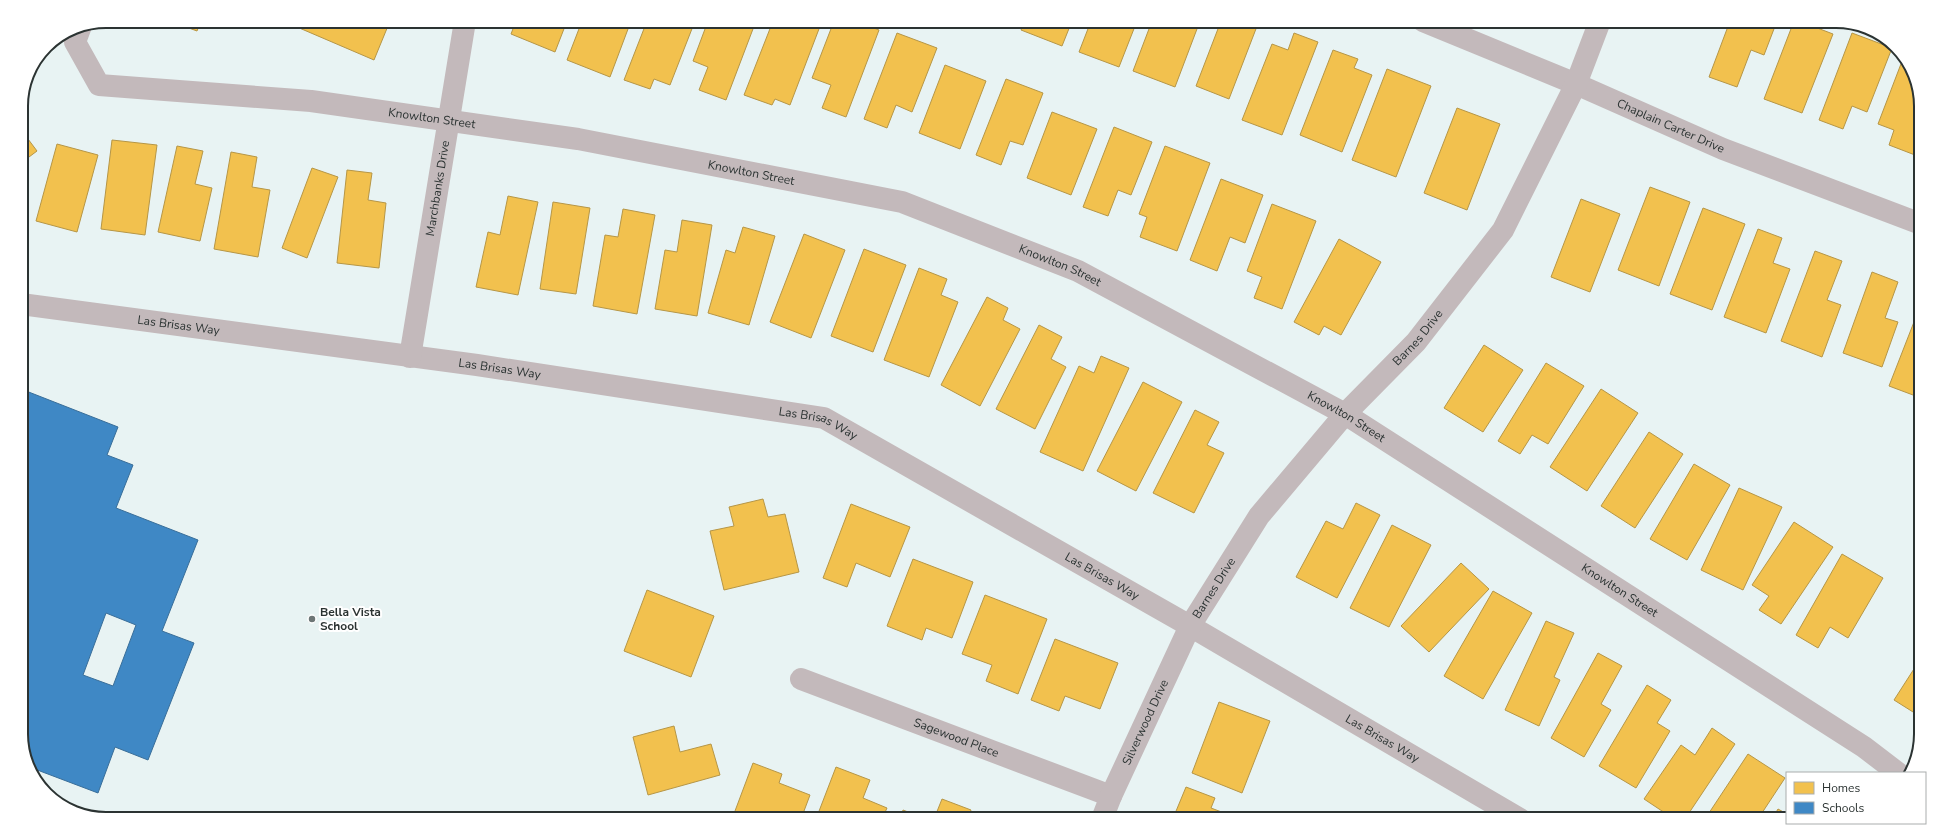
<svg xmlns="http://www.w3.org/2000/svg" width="1942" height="840" viewBox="0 0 1942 840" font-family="'Nunito Sans',sans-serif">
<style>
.homes{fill:#f2c14e;stroke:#b69646}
.schools{fill:#3f88c5;stroke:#396e99;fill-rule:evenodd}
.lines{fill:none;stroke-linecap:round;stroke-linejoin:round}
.minor{stroke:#c3b9bb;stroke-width:22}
.poi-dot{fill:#6d7676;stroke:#fff;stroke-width:1.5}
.labels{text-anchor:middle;stroke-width:4;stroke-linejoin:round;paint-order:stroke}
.street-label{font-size:12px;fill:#2b3332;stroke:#fff}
.poi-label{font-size:12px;font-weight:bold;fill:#2b3332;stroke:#fff;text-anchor:start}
.rim{fill:none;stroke:#2b3332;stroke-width:2}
</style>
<rect width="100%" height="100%" fill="#e8f3f3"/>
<path class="homes" d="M170 21H201L197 31Z
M206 21H226L224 28Z
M300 21H390L374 60 297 27Z
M516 21H567L555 52 511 34Z
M582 21H631L610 77 567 60Z
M647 21H695L670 85 654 79 650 89 624 80Z
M708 21H756L726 100 699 90 708 67 693 61Z
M773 21H822L790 105 775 99 772 105 744 95Z
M834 21H856L879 30 846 117 822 108 831 85 812 78Z
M987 21H1009L1007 28Z
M1025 21H1072L1062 46 1021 30Z
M1091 21H1137L1119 67 1079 52Z
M1152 21H1200L1175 87 1133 71Z
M1221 21H1259L1229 99 1196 86Z
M1730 21H1777L1764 55 1751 50 1737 87 1709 77Z
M1794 21H1799L1833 34 1802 113 1764 99Z
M897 33 937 48 912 112 896 105 887 128 864 119Z
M1294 33 1318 42 1282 135 1242 120 1272 44 1288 50Z
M1852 33 1892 48 1867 112 1852 106 1843 129 1819 120Z
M1333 50 1358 59 1354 68 1372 75 1342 152 1300 135Z
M1904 56 1921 101V140L1915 155 1889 145 1894 130 1878 124Z
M945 65 986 81 960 149 919 133Z
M1387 69 1431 86 1396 177 1352 160Z
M1006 79 1043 93 1023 145 1010 141 1001 165 976 155Z
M1457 108 1500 124 1467 210 1424 193Z
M1052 112 1097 129 1071 195 1027 178Z
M1114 127 1152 142 1131 195 1118 190 1108 216 1083 207Z
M22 131 37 151 21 163V132Z
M112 140 157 145 145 235 101 229Z
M57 144 98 155 77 232 36 221Z
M177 146 203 151 195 184 212 188 200 241 158 232Z
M1165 146 1210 163 1177 251 1140 237 1147 217 1139 214Z
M231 152 257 157 252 187 270 190 258 257 214 249Z
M312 168 338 177 307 258 282 248Z
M347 170 372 173 368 200 386 203 379 268 337 263Z
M1221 179 1263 195 1245 243 1230 237 1217 271 1190 260Z
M1650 187 1690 202 1659 286 1618 270Z
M508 196 538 202 518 295 476 287 488 232 500 235Z
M1581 199 1620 214 1590 292 1551 277Z
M553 202 590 208 576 294 540 289Z
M1272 204 1316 221 1282 309 1254 298 1262 277 1247 271Z
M1703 208 1745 224 1712 310 1670 294Z
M623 209 655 215 637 314 593 306 605 235 618 237Z
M682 220 712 225 697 316 655 309 665 250 677 252Z
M743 227 775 236 749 325 708 313 726 250 735 253Z
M1758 229 1782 238 1773 263 1790 269 1766 333 1724 317Z
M804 234 845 250 811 338 770 322Z
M1339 239 1381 262 1341 335 1324 326 1319 335 1294 322Z
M864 249 906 265 873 352 831 336Z
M1815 251 1842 261 1827 300 1841 305 1822 357 1781 341Z
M919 268 947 279 941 295 958 302 929 377 884 360Z
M1872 272 1898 282 1885 318 1898 322 1882 367 1843 353Z
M987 297 1008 308 1003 320 1020 329 980 406 941 385Z
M1921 304V398L1889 386Z
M1039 325 1062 337 1051 359 1066 367 1035 429 996 409Z
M1484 345 1523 370 1483 432 1444 408Z
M1101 356 1129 368 1083 471 1040 452 1079 366 1094 373Z
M1546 363 1584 386 1548 444 1532 435 1520 454 1498 441Z
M1143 382 1182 402 1136 491 1097 471Z
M1601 389 1638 413 1587 491 1550 467Z
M1195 410 1219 422 1207 445 1224 453 1194 513 1153 493Z
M1649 432 1683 454 1635 528 1601 506Z
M1694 464 1730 485 1687 560 1650 539Z
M1739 488 1782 507 1743 590 1701 570Z
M763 499 768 517 785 514 799 572 724 590 710 531 734 526 729 507Z
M1356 503 1380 515 1337 598 1296 577 1326 521 1343 529Z
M851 504 910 527 890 577 856 563 847 587 823 578Z
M1794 522 1833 547 1781 624 1759 610 1769 596 1752 585Z
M1392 525 1431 545 1389 627 1350 608Z
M1842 554 1883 578 1848 638 1830 627 1818 648 1796 635Z
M913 559 973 582 952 638 926 628 922 640 887 626Z
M1461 563 1489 589 1429 652 1401 626Z
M647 590 714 616 691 677 624 651Z
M1493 591 1532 613 1483 699 1444 676Z
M985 595 1047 619 1018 694 986 681 992 665 962 654Z
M1546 621 1574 633 1554 677 1560 680 1539 726 1505 710Z
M1055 639 1118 663 1100 709 1065 696 1059 711 1031 700Z
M1598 653 1622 666 1601 704 1611 710 1584 757 1551 738Z
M1921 658V717L1894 700Z
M1647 685 1671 700 1657 723 1670 731 1636 788 1599 766Z
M1219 702 1270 721 1242 793 1192 773Z
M674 726 680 752 711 744 720 775 648 795 633 737Z
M1712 728 1735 744 1685 819H1674L1644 799 1681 745 1695 755Z
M1748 754 1785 778 1758 819H1705Z
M753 763 782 774 779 783 810 795 801 819H732Z
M836 767 870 780 863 798 887 808 882 819H816Z
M1186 787 1215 798 1211 808 1240 819H1182L1174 816Z
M942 799 971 810 968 819H934Z
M1778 809 1787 814V819H1772Z
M903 810 926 819H900Z
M987 813 1002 819H984Z"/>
<path class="schools" d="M21 389 118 427 107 455 133 465 116 508 198 540 162 631 194 643 148 760 115 747 98 793 32 768 21 739ZM106 613 136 625 113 686 83 675Z"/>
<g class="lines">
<g class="minor">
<path id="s1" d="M1423 21 1576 84 1723 149 1921 224"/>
<path id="s2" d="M81 26 75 42 99 85 311 101 578 139 902 202 1078 271 1345 414 1864 747 1898 773"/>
<path id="s3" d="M21 304 477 365 824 418 1190 626 1520 819"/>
<path id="s4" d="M410 357 465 21"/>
<path id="s5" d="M801 679 1111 796"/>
<path id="s6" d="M1102 819 1111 796 1190 626 1259 516 1345 414 1416 342 1503 230 1576 84 1600 21"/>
</g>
</g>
<circle class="poi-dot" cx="312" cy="619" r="4"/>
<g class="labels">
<g class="street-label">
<text dy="4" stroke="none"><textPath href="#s2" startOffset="401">Knowlton Street</textPath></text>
<text dy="4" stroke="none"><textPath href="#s1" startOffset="269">Chaplain Carter Drive</textPath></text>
<text dy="4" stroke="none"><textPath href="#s2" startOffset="725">Knowlton Street</textPath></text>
<text dy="4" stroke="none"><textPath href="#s4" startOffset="171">Marchbanks Drive</textPath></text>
<text dy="4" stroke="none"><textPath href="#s2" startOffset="1049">Knowlton Street</textPath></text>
<text dy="4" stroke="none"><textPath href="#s3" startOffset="159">Las Brisas Way</textPath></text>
<text dy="4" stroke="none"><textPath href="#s6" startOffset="581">Barnes Drive</textPath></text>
<text dy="4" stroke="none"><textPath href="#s3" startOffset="483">Las Brisas Way</textPath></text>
<text dy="4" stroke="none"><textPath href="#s2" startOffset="1373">Knowlton Street</textPath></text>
<text dy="4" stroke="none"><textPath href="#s3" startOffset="807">Las Brisas Way</textPath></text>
<text dy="4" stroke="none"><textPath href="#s3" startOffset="1131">Las Brisas Way</textPath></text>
<text dy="4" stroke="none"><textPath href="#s6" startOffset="257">Barnes Drive</textPath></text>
<text dy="4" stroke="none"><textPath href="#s2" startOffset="1697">Knowlton Street</textPath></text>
<text dy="4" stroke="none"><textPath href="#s6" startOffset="106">Silverwood Drive</textPath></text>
<text dy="4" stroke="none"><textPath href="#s5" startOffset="166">Sagewood Place</textPath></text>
<text dy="4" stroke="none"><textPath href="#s3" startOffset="1455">Las Brisas Way</textPath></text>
</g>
<g class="poi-label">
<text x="320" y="616">Bella Vista<tspan x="320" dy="14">School</tspan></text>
</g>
</g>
<path d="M0 0H1942V840H0ZM106 28H1836A78 78 0 0 1 1914 106V734A78 78 0 0 1 1836 812H106A78 78 0 0 1 28 734V106A78 78 0 0 1 106 28Z" fill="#fff" fill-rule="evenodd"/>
<path class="rim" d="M106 28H1836A78 78 0 0 1 1914 106V734A78 78 0 0 1 1836 812H106A78 78 0 0 1 28 734V106A78 78 0 0 1 106 28Z"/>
<rect x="1786" y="772" width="140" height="52" fill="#ffffff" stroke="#aaadad"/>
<rect x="1794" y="782" width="20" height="12" fill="#f2c14e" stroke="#aaadad"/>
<text x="1822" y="792" font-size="12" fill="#2b3332">Homes</text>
<rect x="1794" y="802" width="20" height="12" fill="#3f88c5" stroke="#aaadad"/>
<text x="1822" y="812" font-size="12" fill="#2b3332">Schools</text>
</svg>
